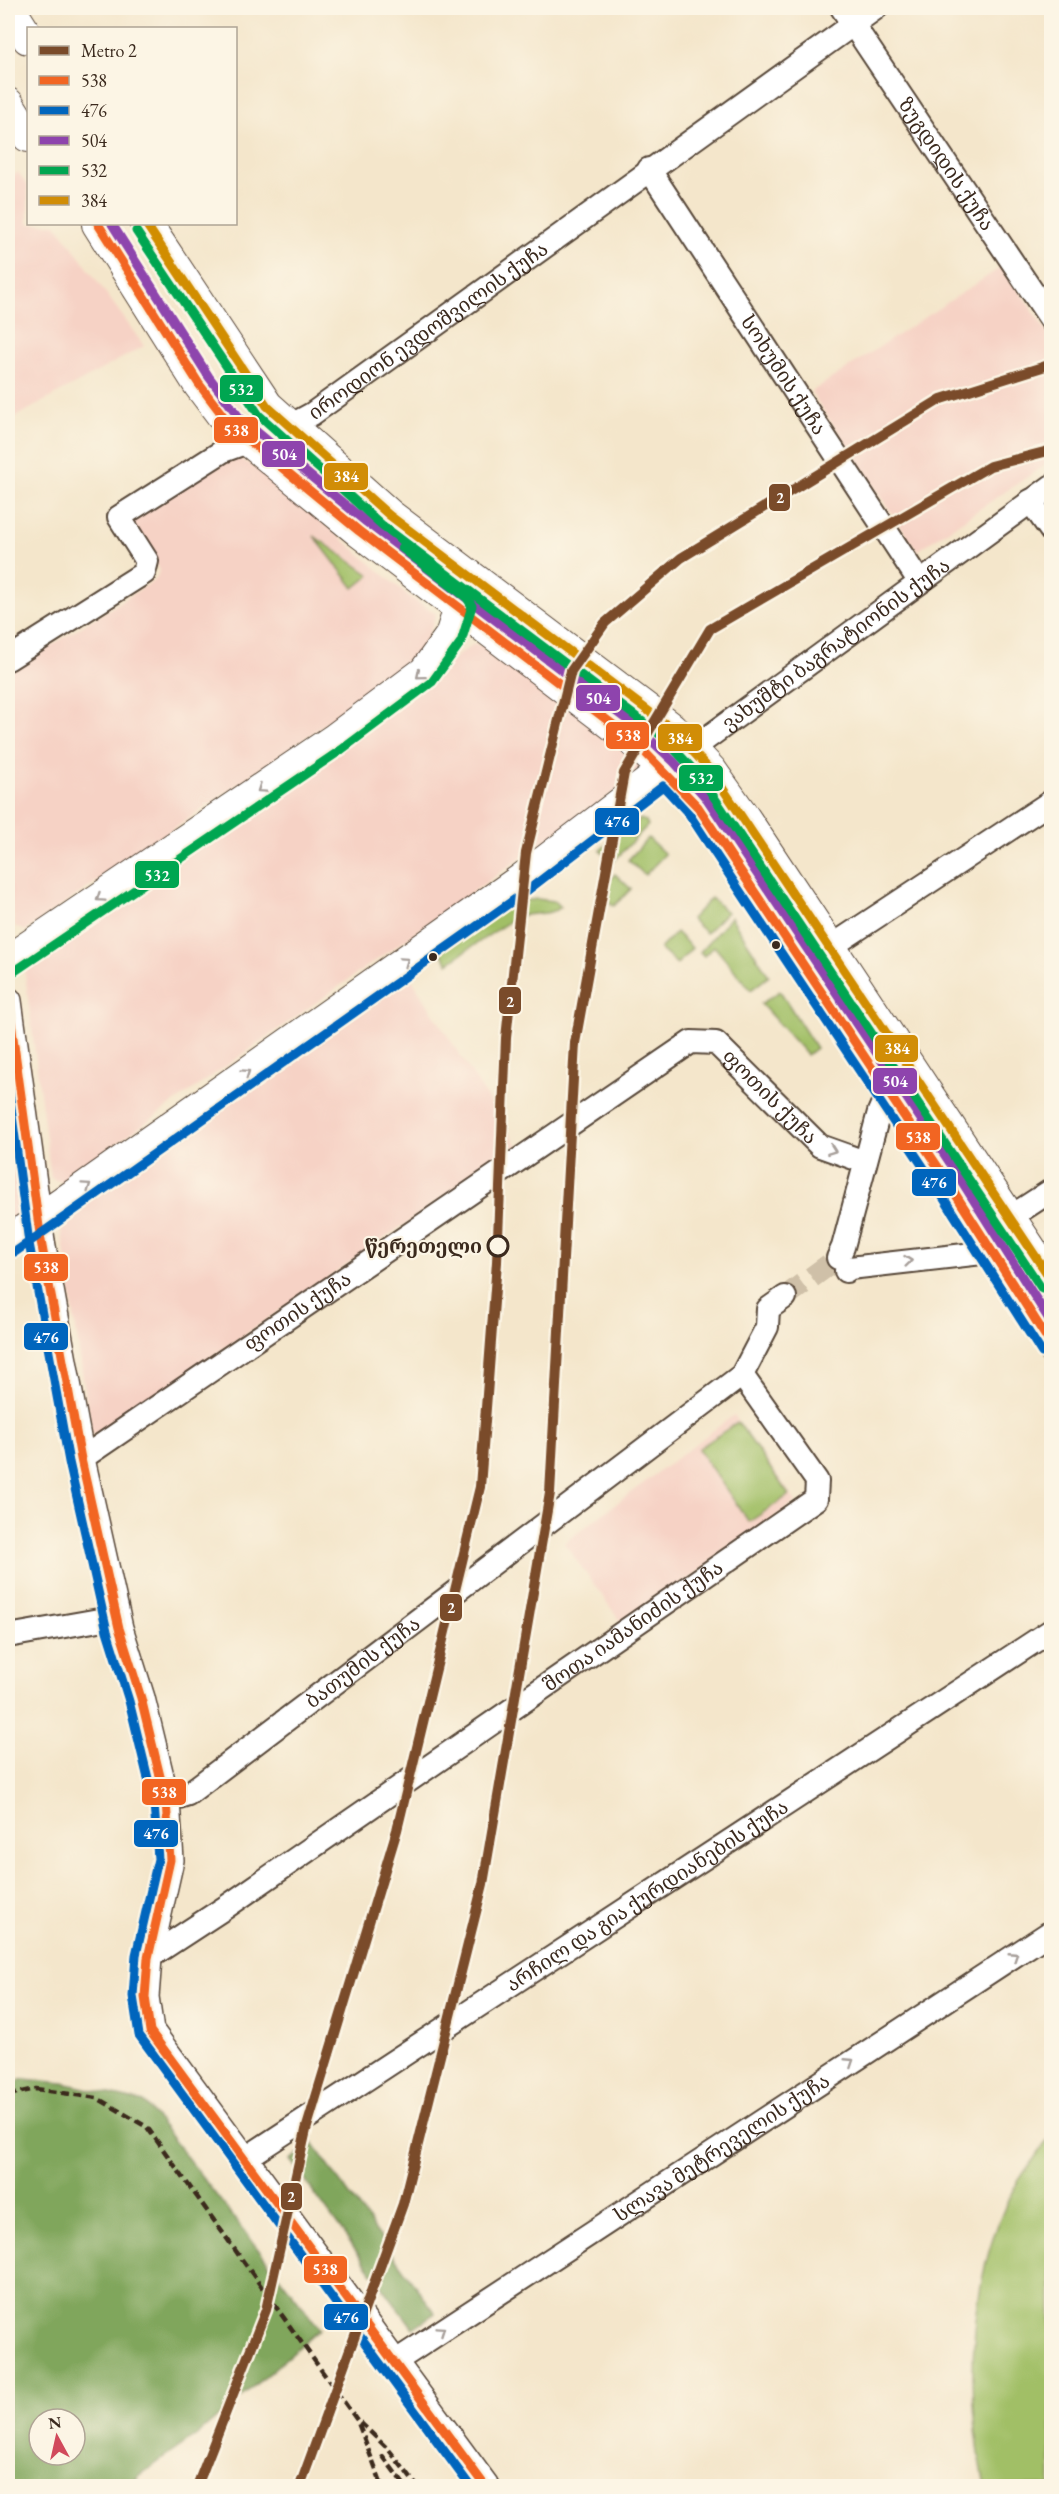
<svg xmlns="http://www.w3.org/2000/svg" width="1059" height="2494" viewBox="0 0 1059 2494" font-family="'EB Garamond','Noto Serif Georgian',serif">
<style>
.built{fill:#f6d2c5}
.green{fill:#a1bf66;stroke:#6e7442;stroke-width:1.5}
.forest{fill:#80a65b;stroke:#5e683c;stroke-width:1.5;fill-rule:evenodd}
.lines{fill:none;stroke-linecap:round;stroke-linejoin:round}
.minor-tunnel{stroke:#cfc0a8;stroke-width:22;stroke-dasharray:22 11;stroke-linecap:butt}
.minor-casing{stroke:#574638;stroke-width:26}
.tertiary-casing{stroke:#574638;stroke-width:30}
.secondary-casing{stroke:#574638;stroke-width:34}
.minor{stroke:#fff;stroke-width:22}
.tertiary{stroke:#fff;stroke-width:27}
.secondary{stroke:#fff;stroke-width:32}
.rail{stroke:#3b2a1e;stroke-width:4.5;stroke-dasharray:9 4.5;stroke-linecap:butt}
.bus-1-casing{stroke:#fcf5e5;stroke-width:14}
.bus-2-casing{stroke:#fcf5e5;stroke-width:14}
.bus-3-casing{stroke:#fcf5e5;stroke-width:14}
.bus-4-casing{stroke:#fcf5e5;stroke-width:14}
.bus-5-casing{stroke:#fcf5e5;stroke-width:14}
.bus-1{stroke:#f26522;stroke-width:9}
.bus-2{stroke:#0065bd;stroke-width:9}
.bus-3{stroke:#8e44ad;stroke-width:9}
.bus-4{stroke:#00a651;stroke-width:9}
.bus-5{stroke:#d18d06;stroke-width:9}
.metro-1-casing{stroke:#fcf5e5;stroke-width:15}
.metro-1{stroke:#7a4b2a;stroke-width:10}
.oneway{stroke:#a79f9a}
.bus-dot{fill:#3b2a1e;stroke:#fcf5e5;stroke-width:2}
.stop-dot{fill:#fcf5e5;stroke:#3b2a1e;stroke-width:3}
.labels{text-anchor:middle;stroke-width:4.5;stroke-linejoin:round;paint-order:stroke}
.street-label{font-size:20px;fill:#3b2a1e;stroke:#fcf5e5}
.stop-label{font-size:20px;font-weight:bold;fill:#3b2a1e;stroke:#fcf5e5;text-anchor:end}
.line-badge{stroke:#fcf5e5;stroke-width:2}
.badge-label{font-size:16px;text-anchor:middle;font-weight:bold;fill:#fff}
</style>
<rect width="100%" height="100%" fill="#fcf5e5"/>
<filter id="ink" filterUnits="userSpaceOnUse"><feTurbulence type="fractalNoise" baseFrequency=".0167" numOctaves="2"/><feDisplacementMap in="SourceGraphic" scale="12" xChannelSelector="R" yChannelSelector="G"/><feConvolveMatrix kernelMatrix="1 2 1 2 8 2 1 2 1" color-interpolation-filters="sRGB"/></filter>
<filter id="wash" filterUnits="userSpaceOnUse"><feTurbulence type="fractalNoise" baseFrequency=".008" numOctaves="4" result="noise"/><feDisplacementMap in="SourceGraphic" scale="24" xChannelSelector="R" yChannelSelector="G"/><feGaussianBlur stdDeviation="1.35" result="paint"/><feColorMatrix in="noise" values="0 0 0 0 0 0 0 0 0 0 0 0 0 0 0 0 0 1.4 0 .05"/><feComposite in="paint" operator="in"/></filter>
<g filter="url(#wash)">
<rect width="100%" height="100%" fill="#f4e6cb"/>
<path class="built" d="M18 172 28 186V224H56L144 346 8 421V180Z
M1003 266 1051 338V461L917 551 811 392Z
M233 454 268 476 410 597 436 614 421 658 25 931 15 926 8 880V673L155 580 160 570 129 521Z
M474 644 487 646 640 760V774L62 1182 51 1178 24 966 27 957Z
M407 972 518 1146 98 1436 91 1432 60 1221Z
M8 1106 21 1203 12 1219 8 1223Z
M734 1415 796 1502 624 1626 564 1543Z"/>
<path class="green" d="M314 536 370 575 354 588Z
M640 819 646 821 648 825 613 862 600 850Z
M648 838 665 854 645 875 628 860Z
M615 874 631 889 614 906 598 891Z
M711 898 727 912 706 933 691 919Z
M537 899 554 901 561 907C550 916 530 912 516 917L448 963 440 951 515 902Z
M731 917 769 976 751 990 714 946 704 956 700 952Z
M676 932 692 948 677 964 660 949Z
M780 991 816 1048 807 1055 761 1004Z
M738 1422 789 1495 749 1522 698 1449Z
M1051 2136V2486H985C965 2393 968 2283 1010 2196 1020 2175 1037 2155 1051 2136Z"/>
<path class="forest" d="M24 2079 63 2083 144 2102 320 2329 198 2434 136 2478 142 2486H8V2083ZM39 2419H75V2455H39Z
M313 2144 435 2313 413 2328 290 2160Z"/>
</g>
<g filter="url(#ink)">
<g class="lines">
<path class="minor-tunnel" d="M785 1297 838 1258"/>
<g class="minor-casing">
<g id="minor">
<path id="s1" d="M842 8 1052 321"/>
<path id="s2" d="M649 169 919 581"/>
<path d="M1030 501 1052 532"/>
<path id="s3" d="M8 659 144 573 147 561 119 517 223 451 288 427 312 414 876 8"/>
<path id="s4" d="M692 749 1052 486"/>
<path d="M829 948 1052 801"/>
<path d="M1009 1218 1052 1190"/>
<path d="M838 1258 843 1247 879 1112 888 1091"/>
<path d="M846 1271 850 1268 991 1252"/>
<path id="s5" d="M81 1459 691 1042 716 1043 820 1146 865 1162"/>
<path d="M8 1636 116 1617"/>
<path id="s6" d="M166 1801 188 1794 742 1375 767 1327 768 1309 785 1297"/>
<path id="s7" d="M148 1958 226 1907 816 1499 817 1481 742 1375"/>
<path id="s8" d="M243 2160 1052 1630"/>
<path id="s9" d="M393 2363 1052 1931"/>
</g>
</g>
<g class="tertiary-casing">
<path id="tertiary" d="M8 1001 41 1241 81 1459 119 1628 141 1698 166 1801 170 1860 148 1958 145 1997 150 2031 485 2486"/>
</g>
<g class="secondary-casing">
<path id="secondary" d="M9 8 28 38
M8 104 28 136
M98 224 199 384 230 425 359 531 632 739 665 770 698 807 942 1173 1052 1347
M146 224 267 406 389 515 671 728 711 771 740 812 1052 1282
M8 961 334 740 425 672 451 636 460 608
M8 1242 521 880 682 757"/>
</g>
<use href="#minor" class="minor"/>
<use href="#tertiary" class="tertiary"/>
<use href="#secondary" class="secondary"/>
<path class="rail" d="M8 2095 36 2089 97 2098 147 2127 357 2420 382 2486
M360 2422 389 2450 417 2486
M382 2455 405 2486"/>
<g class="bus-1-casing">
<path id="bus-1" d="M98 224 199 384 230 425 359 531 632 739 698 807 942 1173 1052 1346
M8 1001 41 1241 81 1459 119 1628 141 1698 166 1801 170 1860 148 1958 145 1997 150 2031 485 2486"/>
</g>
<g class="bus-2-casing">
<path id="bus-2" d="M8 1085 29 1243 69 1462 107 1631 129 1701 154 1803 158 1859 136 1955 133 1996 139 2035 470 2486
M15 1252 528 890 663 786 689 814 712 849 932 1180 1042 1353"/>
</g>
<g class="bus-3-casing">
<path id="bus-3" d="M112 224 209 377 239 417 366 522 639 729 674 762 707 799 952 1166 1052 1324"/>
</g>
<g class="bus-4-casing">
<path id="bus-4" d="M136 231 259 415 382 525 663 737 702 779 1042 1289
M15 971 341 750 432 682 461 642 472 606 467 598 402 548"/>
</g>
<g class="bus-5-casing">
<path id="bus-5" d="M146 224 267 406 389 515 671 728 711 771 1052 1281"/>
</g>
<use href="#bus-1" class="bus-1"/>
<use href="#bus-2" class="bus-2"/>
<use href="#bus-3" class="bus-3"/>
<use href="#bus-4" class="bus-4"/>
<use href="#bus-5" class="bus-5"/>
<g class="metro-1-casing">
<path id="metro-1" d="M197 2486 266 2310 306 2130 397 1830 480 1487 497 1262 506 1038 526 853 571 671 605 623 681 558 941 399 1052 364
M300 2486 403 2204 483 1884 550 1493 575 1043 624 773 710 629 990 466 1052 450"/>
</g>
<use href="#metro-1" class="metro-1"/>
</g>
<defs><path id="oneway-chevron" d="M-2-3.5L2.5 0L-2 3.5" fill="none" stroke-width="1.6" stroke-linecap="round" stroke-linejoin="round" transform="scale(1.5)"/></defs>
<g class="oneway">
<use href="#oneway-chevron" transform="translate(420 675) rotate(140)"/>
<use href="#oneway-chevron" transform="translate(261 789) rotate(146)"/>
<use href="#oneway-chevron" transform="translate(100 898) rotate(146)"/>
<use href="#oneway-chevron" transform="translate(405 961) rotate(-35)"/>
<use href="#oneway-chevron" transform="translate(246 1073) rotate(-35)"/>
<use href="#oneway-chevron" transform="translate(832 1150) rotate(20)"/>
<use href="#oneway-chevron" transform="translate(87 1186) rotate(-35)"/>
<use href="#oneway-chevron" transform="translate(908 1261) rotate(-6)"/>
<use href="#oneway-chevron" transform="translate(1014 1956) rotate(-33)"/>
<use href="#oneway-chevron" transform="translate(850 2062) rotate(-33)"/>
<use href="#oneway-chevron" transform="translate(441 2330) rotate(-34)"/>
</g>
</g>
<g class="bus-dot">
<circle cx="776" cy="945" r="5"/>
<circle cx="433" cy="957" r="5"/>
</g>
<circle class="stop-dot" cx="498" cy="1246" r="10"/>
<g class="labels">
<g class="street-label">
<text dy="7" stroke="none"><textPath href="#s1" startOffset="188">ზუგდიდის ქუჩა</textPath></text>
<text dy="7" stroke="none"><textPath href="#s3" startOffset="588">იროდიონ ევდოშვილის ქუჩა</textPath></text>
<text dy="7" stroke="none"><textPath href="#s2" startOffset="246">სოხუმის ქუჩა</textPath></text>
<text dy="7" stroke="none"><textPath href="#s4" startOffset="178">ვახუშტი ბაგრატიონის ქუჩა</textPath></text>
<text dy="7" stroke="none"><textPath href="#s5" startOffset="840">ფოთის ქუჩა</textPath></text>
<text dy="7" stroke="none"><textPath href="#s5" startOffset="262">ფოთის ქუჩა</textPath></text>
<text dy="7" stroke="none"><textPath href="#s7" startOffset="588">შოთა იამანიძის ქუჩა</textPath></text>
<text dy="7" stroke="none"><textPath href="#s6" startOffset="242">ბათუმის ქუჩა</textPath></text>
<text dy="7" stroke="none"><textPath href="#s8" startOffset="483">არჩილ და გია ქურდიანების ქუჩა</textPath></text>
<text dy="7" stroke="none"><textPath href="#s9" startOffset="393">სლავა მეტრეველის ქუჩა</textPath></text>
</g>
<g class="stop-label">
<text x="482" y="1253">წერეთელი</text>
</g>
</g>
<g class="line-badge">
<rect x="219" y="374" width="45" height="29" rx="6" fill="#00a651"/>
<rect x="213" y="416" width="46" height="28" rx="6" fill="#f26522"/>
<rect x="261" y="440" width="45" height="28" rx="6" fill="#8e44ad"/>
<rect x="323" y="462" width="46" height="29" rx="6" fill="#d18d06"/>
<rect x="768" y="483" width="23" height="29" rx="6" fill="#7a4b2a"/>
<rect x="575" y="684" width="46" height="28" rx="6" fill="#8e44ad"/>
<rect x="605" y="721" width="45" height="29" rx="6" fill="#f26522"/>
<rect x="657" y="723" width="46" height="29" rx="6" fill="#d18d06"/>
<rect x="678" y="764" width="46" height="28" rx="6" fill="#00a651"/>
<rect x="594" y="807" width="46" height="29" rx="6" fill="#0065bd"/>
<rect x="134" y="860" width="46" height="29" rx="6" fill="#00a651"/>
<rect x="498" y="986" width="24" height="29" rx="6" fill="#7a4b2a"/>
<rect x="874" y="1034" width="45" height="29" rx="6" fill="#d18d06"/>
<rect x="872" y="1067" width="46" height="28" rx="6" fill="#8e44ad"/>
<rect x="895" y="1122" width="46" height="29" rx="6" fill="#f26522"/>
<rect x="911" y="1168" width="46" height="29" rx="6" fill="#0065bd"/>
<rect x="23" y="1253" width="46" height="29" rx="6" fill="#f26522"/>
<rect x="23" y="1322" width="46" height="29" rx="6" fill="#0065bd"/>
<rect x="439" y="1593" width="24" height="29" rx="6" fill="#7a4b2a"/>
<rect x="141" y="1778" width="46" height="28" rx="6" fill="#f26522"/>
<rect x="133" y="1819" width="46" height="29" rx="6" fill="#0065bd"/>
<rect x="280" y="2182" width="23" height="29" rx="6" fill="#7a4b2a"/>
<rect x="303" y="2255" width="45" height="29" rx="6" fill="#f26522"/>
<rect x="323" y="2303" width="46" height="28" rx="6" fill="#0065bd"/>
</g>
<g class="badge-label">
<text x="241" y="395">532</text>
<text x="236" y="436">538</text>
<text x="284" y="460">504</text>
<text x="346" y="482">384</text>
<text x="780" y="503">2</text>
<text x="598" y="704">504</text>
<text x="628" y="741">538</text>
<text x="680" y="744">384</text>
<text x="701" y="784">532</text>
<text x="617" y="827">476</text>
<text x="157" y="881">532</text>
<text x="510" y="1007">2</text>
<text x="897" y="1054">384</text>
<text x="895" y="1087">504</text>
<text x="918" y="1143">538</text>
<text x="934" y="1188">476</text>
<text x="46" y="1273">538</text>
<text x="46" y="1343">476</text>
<text x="451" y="1613">2</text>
<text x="164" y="1798">538</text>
<text x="156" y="1839">476</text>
<text x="291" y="2202">2</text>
<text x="325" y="2275">538</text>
<text x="346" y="2323">476</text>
</g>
<rect width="1059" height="2494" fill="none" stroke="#fcf5e5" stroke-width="30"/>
<rect x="27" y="27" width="210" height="198" fill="#fcf5e5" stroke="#afa495" stroke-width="1.5"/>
<rect x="39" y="46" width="30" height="9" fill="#7a4b2a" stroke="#afa495" stroke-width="1.5"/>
<text x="81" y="57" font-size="18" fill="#3b2a1e">Metro 2</text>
<rect x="39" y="76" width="30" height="9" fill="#f26522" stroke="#afa495" stroke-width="1.5"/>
<text x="81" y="87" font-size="18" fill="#3b2a1e">538</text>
<rect x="39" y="106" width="30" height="9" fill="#0065bd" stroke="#afa495" stroke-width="1.5"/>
<text x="81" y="117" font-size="18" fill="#3b2a1e">476</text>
<rect x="39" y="136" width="30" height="9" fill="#8e44ad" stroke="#afa495" stroke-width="1.5"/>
<text x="81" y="147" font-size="18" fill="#3b2a1e">504</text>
<rect x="39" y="166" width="30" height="9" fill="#00a651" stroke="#afa495" stroke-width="1.5"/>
<text x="81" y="177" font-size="18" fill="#3b2a1e">532</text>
<rect x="39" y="196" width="30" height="9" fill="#d18d06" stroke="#afa495" stroke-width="1.5"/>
<text x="81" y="207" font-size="18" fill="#3b2a1e">384</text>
<g transform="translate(57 2437) rotate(352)"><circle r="28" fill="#fcf5e5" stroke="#afa495" stroke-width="1.5"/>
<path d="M0-4.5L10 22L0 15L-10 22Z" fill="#d1495b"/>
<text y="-9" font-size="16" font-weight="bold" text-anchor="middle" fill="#3b2a1e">N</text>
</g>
</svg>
